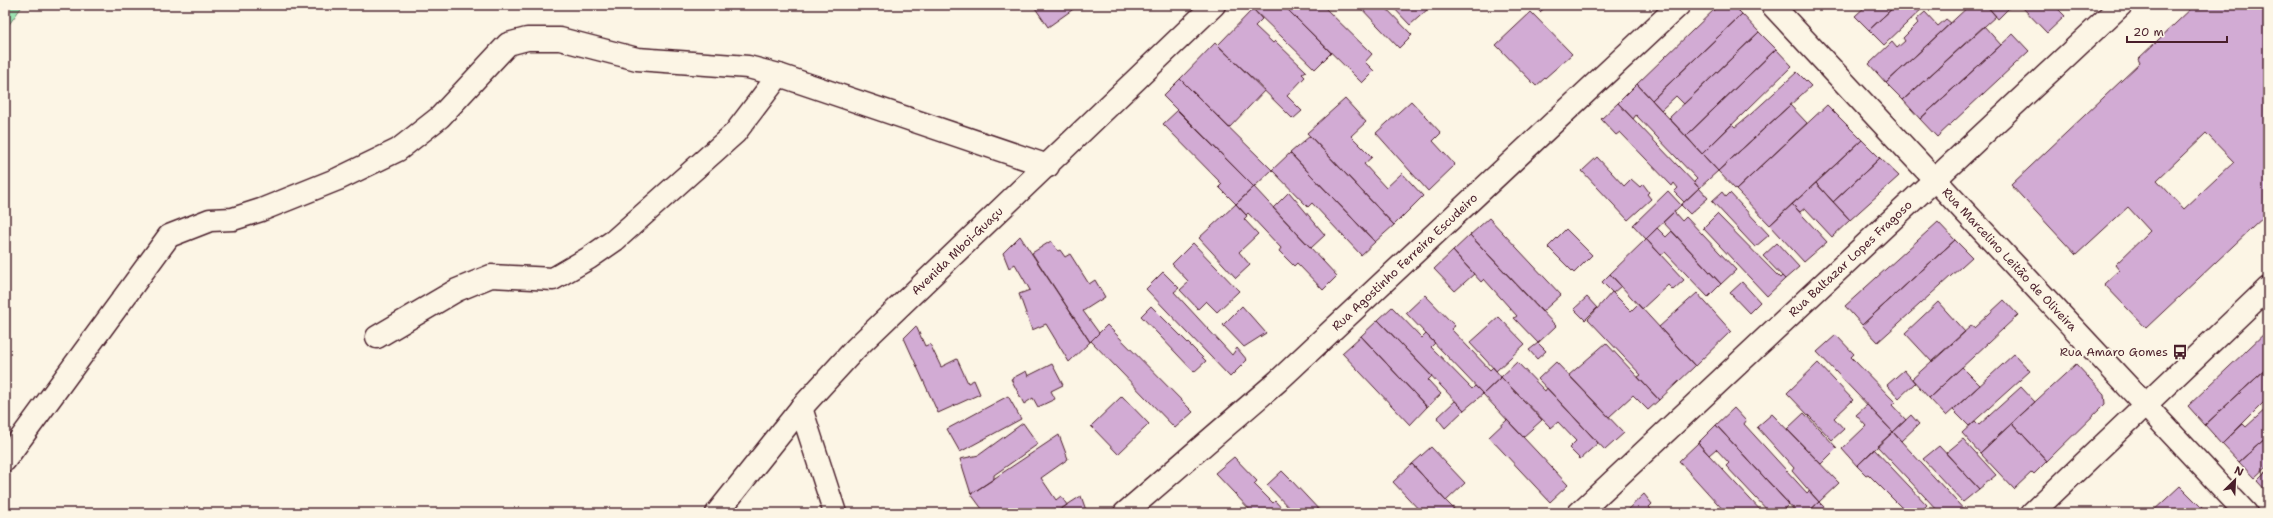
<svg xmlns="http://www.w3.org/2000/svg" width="2273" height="518" viewBox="0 0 2273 518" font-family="'Shantell Sans',sans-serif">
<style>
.green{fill:#99e2b0;stroke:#72806e}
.building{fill:#d2abd4;stroke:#4a1f2b;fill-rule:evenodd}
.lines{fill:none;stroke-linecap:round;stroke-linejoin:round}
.minor-casing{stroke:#4a1f2b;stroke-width:25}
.minor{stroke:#fcf5e5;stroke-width:22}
.labels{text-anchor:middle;stroke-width:3.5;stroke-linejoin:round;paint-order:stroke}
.street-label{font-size:12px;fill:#4a1f2b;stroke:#fcf5e5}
.poi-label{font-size:12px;fill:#4a1f2b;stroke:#fcf5e5;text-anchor:end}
</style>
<rect width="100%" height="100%" fill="#fcf5e5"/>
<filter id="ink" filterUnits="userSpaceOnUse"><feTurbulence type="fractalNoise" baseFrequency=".025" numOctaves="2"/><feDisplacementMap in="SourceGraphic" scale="8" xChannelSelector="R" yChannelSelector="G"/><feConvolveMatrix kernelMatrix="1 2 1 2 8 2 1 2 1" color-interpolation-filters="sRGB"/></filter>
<g filter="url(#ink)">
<path class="green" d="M5 5H23L5 30Z"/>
<path class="building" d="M1033 5H1079L1048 27Z
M1257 5H1283L1331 53 1315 69 1253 9Z
M1283 5H1322L1372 54 1365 62 1374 71 1362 83Z
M1358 5H1383L1412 35 1399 48Z
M1391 5H1424L1428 9 1410 25Z
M1533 5H1548L1540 12Z
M1719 5H1733L1742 14 1652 100 1637 84Z
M1867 5H1896L1869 30 1855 16Z
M1896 5H1926L1884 45 1869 30Z
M1970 5H1986L1996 16 1903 100 1886 83Z
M1986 5H2012L1998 19Z
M2020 5H2054L2065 16 2047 33Z
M2195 5H2268V213L2146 328 2104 284 2119 270 2115 265 2150 231 2128 207 2076 255 2011 185 2140 63 2138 59ZM2206 133 2234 162 2184 209 2157 180Z
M1253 9 1262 19 1255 26 1273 43 1275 41 1306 71 1302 74 1305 77 1287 96 1302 111 1293 119 1218 45Z
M1531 12 1572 54 1536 86 1496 45Z
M1925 12 1938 26 1946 19 1951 23 1886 83 1869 64 1892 42 1897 48 1905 41 1903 38 1918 23 1916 20Z
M1742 14 1759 32 1684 104 1676 96 1661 110 1652 100Z
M1984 26 2001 45 1920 119 1903 100Z
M1759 32 1776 49 1686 136 1669 118Z
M2013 34 2029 51 1937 137 1920 119Z
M1215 43 1265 90 1229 128 1180 79Z
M1776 49 1792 66 1702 154 1686 136Z
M1797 72 1811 86 1718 171 1702 154 1732 124 1735 127 1751 114Z
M1180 79 1272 170 1254 187 1163 96Z
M1637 84 1718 171 1699 188 1694 182 1697 179 1636 115 1633 119 1618 103Z
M1345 99 1366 122 1351 136 1372 157 1364 164 1386 188 1402 173 1423 196 1394 225 1307 133Z
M1411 101 1441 133 1433 141 1455 165 1428 191 1376 133Z
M1618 103 1699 188 1684 202 1674 192 1678 188 1674 183 1672 186 1620 132 1616 135 1601 119Z
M1790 105 1807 123 1736 190 1718 171Z
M1827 105 1862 140 1770 225 1736 190Z
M1178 110 1254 187 1236 204 1219 187 1222 184 1163 124Z
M1310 136 1394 225 1375 242 1290 153Z
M1862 140 1880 158 1833 202 1816 183Z
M1290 153 1375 242 1361 255 1312 203 1308 207 1272 170Z
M1597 157 1624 186 1631 179 1640 187 1643 184 1649 192 1647 194 1651 199 1628 220 1582 171Z
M1880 158 1899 176 1850 220 1833 202Z
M1816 183 1850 220 1832 237 1805 208 1800 212 1792 204Z
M1254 187 1337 276 1323 290 1297 263 1294 266 1279 251 1281 248 1248 213 1246 215 1236 204Z
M1699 188 1708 198 1690 214 1681 205Z
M1668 191 1681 205 1646 239 1633 225Z
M1289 192 1325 235 1311 248 1273 208Z
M1722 192 1726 197 1730 193 1769 235 1755 247 1712 201Z
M1236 204 1247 216 1244 219 1258 234 1239 252 1250 265 1236 278 1199 238Z
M1792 204 1827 242 1804 262 1770 225Z
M1674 212 1682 221 1686 217 1736 270 1721 284 1663 222Z
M1717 214 1780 278 1782 276 1785 279 1767 296 1703 228Z
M1489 218 1561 295 1542 312 1470 235Z
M1938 222 1955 240 1862 325 1845 306Z
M1657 228 1666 237 1672 231 1721 284 1708 297 1665 252 1661 255 1646 239Z
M1566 229 1592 255 1574 273 1548 247Z
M1470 235 1556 326 1538 343 1514 318 1517 316 1484 279 1481 282 1453 251Z
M1020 236 1090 342 1069 362 1046 324 1032 330 1019 294 1030 290 1015 264 1009 268 1003 253Z
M1646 239 1684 280 1673 290 1668 285 1642 309 1610 274Z
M1955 240 1972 257 1878 342 1862 325Z
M1051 241 1058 251 1060 250 1065 257 1070 254 1089 284 1095 280 1105 297 1083 311 1099 333 1090 342 1032 253Z
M1193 243 1239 291 1217 312 1206 301 1198 309 1180 290 1189 282 1172 264Z
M1777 243 1799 267 1785 279 1763 256Z
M1453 251 1474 274 1455 291 1434 269Z
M1163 272 1179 288 1174 292 1232 355 1237 348 1247 360 1230 377 1146 289Z
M1610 274 1621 286 1613 293 1602 282Z
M1742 282 1760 302 1749 313 1730 293Z
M1612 292 1631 311 1638 304 1695 366 1659 400 1638 377 1641 375 1588 319Z
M1697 293 1731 331 1695 366 1659 327Z
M1425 295 1455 326 1451 329 1490 370 1493 367 1501 377 1483 394 1406 313Z
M1587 297 1597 308 1585 320 1574 309Z
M2004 300 2018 315 1929 398 1912 379 1971 326 1974 328Z
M1938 302 1965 332 1932 362 1905 333Z
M1151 306 1206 361 1194 372 1141 316Z
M1242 306 1266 333 1244 347 1223 325Z
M1392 307 1422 338 1426 334 1435 343 1431 347 1472 389 1475 386 1483 394 1464 410 1378 320Z
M1499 317 1525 344 1496 371 1470 343Z
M1378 320 1432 376 1428 380 1441 394 1427 407 1361 336Z
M1107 325 1193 412 1175 428 1091 341Z
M916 326 925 346 930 344 941 367 957 359 968 383 974 380 980 394 938 413 904 338Z
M2268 330V367L2205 425 2188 406Z
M1836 335 1854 354 1851 357 1895 402 1892 405 1906 420 1893 432 1817 352Z
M1361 336 1427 407 1410 425 1342 353Z
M1538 343 1546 351 1537 359 1529 350Z
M1606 343 1659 400 1648 410 1633 395 1609 417 1569 375Z
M2014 354 2030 371 1969 426 1953 410Z
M1517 362 1545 391 1547 388 1598 443 1580 459 1569 448 1576 441 1558 422 1551 428 1501 377Z
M1556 362 1624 433 1605 450 1538 379Z
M1818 363 1853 400 1834 418 1844 429 1832 440 1787 393Z
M1052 364 1063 385 1051 391 1055 399 1038 407 1033 398 1024 404 1011 379 1026 371 1028 376Z
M2076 364 2104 394 2105 404 2047 461 2012 423Z
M1962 367 1980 385 1946 416 1929 398Z
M2268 367V398L2222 444 2205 425Z
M1904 370 1915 383 1899 398 1887 385Z
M1501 377 1542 420 1523 437 1483 394Z
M2021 387 2035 402 1980 453 1962 433 1975 421 1979 425Z
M1008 396 1021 419 960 452 947 429Z
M1122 396 1149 424 1118 454 1091 426Z
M1455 401 1464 410 1445 428 1437 418Z
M1867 405 1893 432 1857 466 1842 449 1866 426 1856 415Z
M2268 407V436L2239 462 2222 444 2243 424 2246 427Z
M1734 408 1746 421 1744 424 1807 493 1809 491 1819 502 1807 513H1797L1716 425Z
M1804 413 1837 448 1821 464 1787 429Z
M1772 414 1839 483 1819 502 1792 471 1794 468 1757 427Z
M1911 415 1919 424 1901 441 1893 432Z
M1507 420 1568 485 1550 502 1489 437Z
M1023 423 1038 444 994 475V479L971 494 960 459 979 455Z
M2012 423 2047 461 2034 474 2032 472 2014 489 1980 453Z
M1716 425 1789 504 1780 513H1770L1726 466 1729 463 1716 449 1709 455 1698 443Z
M1893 432 1901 441 1967 513H1940L1877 446Z
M1059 435 1068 459 1041 478 1056 500 1061 496 1067 505 1055 513H985L971 494Z
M2268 436V465L2254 478 2239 462Z
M1963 439 1996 475 1979 489 1946 453Z
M1698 443 1709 455 1763 513H1726L1679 461Z
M1939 446 1979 489 1963 502 1923 459Z
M1431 447 1465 483 1446 501 1412 464Z
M1874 449 1927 505 1919 513H1907L1868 474 1866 475 1857 466Z
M1234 457 1257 481 1254 484 1273 503 1275 501 1285 512 1253 513 1215 473Z
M1412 464 1446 501 1458 513H1422L1393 482Z
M2268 470V493L2257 481Z
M1282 471 1291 480 1322 513H1294L1267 485Z
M2180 486 2207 513H2151Z
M1644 494 1652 504 1649 507 1654 513H1628L1626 511Z
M1081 496 1087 513H1055L1067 505Z
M1819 502 1830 513H1807Z"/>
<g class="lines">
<g class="minor-casing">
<g id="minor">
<path id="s1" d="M1772 5 2246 513"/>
<path d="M377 337 457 290 491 276 553 279 589 258 615 240 735 133 779 75"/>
<path d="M801 408 835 513"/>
<path d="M5 460 169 236 210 220 233 219 261 210 338 179 398 150 440 117 508 44 527 39H560L637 59 748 67 779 75 1048 166"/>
<path id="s2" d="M717 513 801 408 856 348 1214 5"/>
<path id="s3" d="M1125 513 1278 381 1679 5"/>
<path id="s4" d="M1579 513 2121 5"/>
<path d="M2032 513 2268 288"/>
</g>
</g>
<use href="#minor" class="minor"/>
</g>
</g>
<defs>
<g id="bus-bare" transform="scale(1.2)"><path d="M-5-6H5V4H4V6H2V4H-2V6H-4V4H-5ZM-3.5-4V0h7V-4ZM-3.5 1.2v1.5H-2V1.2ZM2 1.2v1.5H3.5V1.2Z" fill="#4a1f2b" stroke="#fcf5e5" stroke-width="2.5" paint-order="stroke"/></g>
</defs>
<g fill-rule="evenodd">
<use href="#bus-bare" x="2180" y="352"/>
</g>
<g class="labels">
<g class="street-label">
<text dy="4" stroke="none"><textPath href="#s2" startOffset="356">Avenida Mboi-Guaçu</textPath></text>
<text dy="4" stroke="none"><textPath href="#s4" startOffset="372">Rua Baltazar Lopes Fragoso</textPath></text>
<text dy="4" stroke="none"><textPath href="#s1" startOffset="348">Rua Marcelino Leitão de Oliveira</textPath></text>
<text dy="4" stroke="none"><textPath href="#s3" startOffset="376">Rua Agostinho Ferreira Escudeiro</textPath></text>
</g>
<g class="poi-label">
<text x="2168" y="356">Rua Amaro Gomes</text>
</g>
</g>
<rect width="2273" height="518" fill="none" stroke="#fcf5e5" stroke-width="20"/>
<rect x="10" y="10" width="2253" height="498" fill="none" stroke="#4a1f2b" stroke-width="1.5" filter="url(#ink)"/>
<g transform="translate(2235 480) rotate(24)" stroke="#fcf5e5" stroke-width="3" paint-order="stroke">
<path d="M0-3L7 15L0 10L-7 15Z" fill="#4a1f2b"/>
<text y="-6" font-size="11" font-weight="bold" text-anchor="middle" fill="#4a1f2b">N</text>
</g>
<path d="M2127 36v6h100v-6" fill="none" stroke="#4a1f2b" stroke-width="2"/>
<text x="2133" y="36" font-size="12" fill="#4a1f2b" stroke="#fcf5e5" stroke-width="3" paint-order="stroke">20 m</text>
</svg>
